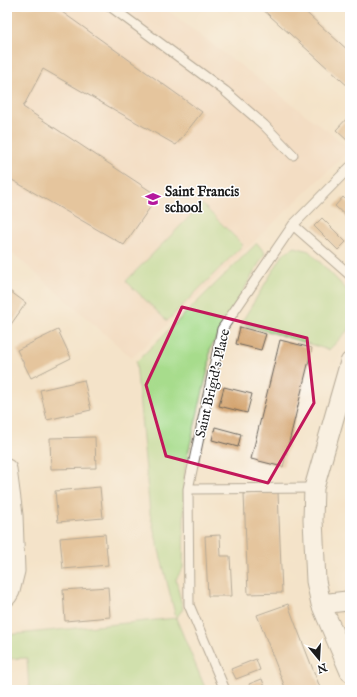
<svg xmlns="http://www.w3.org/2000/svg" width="357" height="697" viewBox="0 0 357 697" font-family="'IM FELL English',serif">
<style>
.built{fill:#f2d5bd}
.green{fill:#a7dc8c;stroke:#627c54}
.building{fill:#d2a069}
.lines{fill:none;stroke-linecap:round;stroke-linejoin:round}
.lane-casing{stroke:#686259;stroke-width:11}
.street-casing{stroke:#686259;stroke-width:21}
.lane{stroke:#fff;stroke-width:9}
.street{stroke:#fff;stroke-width:19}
.marked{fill:none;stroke:#c2185b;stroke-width:3;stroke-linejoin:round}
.labels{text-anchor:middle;stroke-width:3;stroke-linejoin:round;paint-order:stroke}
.poi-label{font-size:14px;font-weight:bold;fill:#1c1c1c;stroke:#fff;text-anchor:start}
.street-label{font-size:14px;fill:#1c1c1c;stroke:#fff}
</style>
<rect width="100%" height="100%" fill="#fff"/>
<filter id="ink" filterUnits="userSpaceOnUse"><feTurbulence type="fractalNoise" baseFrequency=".025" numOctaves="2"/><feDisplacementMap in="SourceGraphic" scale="8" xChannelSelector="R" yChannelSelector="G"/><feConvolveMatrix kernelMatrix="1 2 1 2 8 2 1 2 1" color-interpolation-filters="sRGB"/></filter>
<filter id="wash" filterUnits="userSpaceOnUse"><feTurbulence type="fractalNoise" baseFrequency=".012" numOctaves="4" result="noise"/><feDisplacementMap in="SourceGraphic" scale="16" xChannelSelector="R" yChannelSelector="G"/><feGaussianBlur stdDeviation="0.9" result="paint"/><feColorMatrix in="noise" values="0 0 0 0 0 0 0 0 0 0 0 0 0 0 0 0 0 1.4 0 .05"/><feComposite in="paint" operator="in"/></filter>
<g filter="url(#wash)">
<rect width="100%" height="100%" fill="#f4e3c9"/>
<path class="built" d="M7 7H163L350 148V150L132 358 7 248Z"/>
<path class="green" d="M202 204 243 245 167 321 126 281Z
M257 243 265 253 210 349 209 366 185 466 183 568 176 579 178 589 183 609 176 618 206 690H29L27 658 7 659V635L176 618 150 514 136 362Z
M295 247 309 251 350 293V328L329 350 241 323 284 253Z"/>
<g id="blocks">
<path class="building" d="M7 7H55L202 112 176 145 43 69 23 107 158 196 124 245 7 177V50L9 46 7 45Z
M260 7H300L350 52V88Z
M350 115V143L336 130Z
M343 197 350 204V220L335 206Z
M322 218 346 242 338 250 314 226Z
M7 289 26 303 7 330Z
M240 327 266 334 261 350 236 344Z
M58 330 71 358 31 378 17 350Z
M280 340 312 348 283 467 251 459Z
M84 380 91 410 47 420 40 390Z
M224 387 252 394 247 413 219 406Z
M215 427 241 434 238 447 212 440Z
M95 437 96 468 51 469 50 438Z
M100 487 103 518 58 522 55 491Z
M278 492 282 593 248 594 244 494Z
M105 534 108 565 63 569 60 538Z
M220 535 221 556H230L232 596H208L205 536Z
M108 587 110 617 65 621 63 590Z
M288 604 295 623 321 690H286L272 654 257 615Z
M256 659 260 670 236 679 231 669Z
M262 679 266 690H251L249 684Z"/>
</g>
</g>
<g filter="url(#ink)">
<use href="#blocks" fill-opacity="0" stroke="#686259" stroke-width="1"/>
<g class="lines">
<g class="lane-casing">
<path id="lane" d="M111 7 225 91 264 125 293 155
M293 225 350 275
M188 489 314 488
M225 690 189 605 188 489 222 329 293 225 350 167"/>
</g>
<g class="street-casing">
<path id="street" d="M350 362 314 488 313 520 316 581 321 604 350 672
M7 469 13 515 15 571 10 591 7 596
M321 604 347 601 350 603"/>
</g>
<use href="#lane" class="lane"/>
<use href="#street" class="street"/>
</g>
</g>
<path d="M0 0H357V697H0ZM182 307 307 338 314 403 268 483 166 456 146 385Z" fill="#f4e3c9" fill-opacity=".55" fill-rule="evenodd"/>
<path class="marked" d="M182 307 307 338 314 403 268 483 166 456 146 385Z"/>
<defs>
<g id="school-bare" transform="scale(1.2)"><path d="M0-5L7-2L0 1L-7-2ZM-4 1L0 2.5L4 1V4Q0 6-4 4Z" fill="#b5179e" stroke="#fff" stroke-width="2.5" paint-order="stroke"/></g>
</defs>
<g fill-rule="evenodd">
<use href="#school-bare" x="153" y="199"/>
</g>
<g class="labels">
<g class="poi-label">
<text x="165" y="196">Saint Francis<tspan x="165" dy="16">school</tspan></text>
</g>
<g class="street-label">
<text transform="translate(212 383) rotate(-77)" y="5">Saint Brigid's Place</text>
</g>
</g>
<rect width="357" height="697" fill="none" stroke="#fff" stroke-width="24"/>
<g transform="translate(319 659) rotate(162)" stroke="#ffffff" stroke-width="3" paint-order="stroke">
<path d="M0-3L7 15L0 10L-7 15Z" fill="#1c1c1c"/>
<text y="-6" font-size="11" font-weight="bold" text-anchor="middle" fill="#1c1c1c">N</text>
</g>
</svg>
